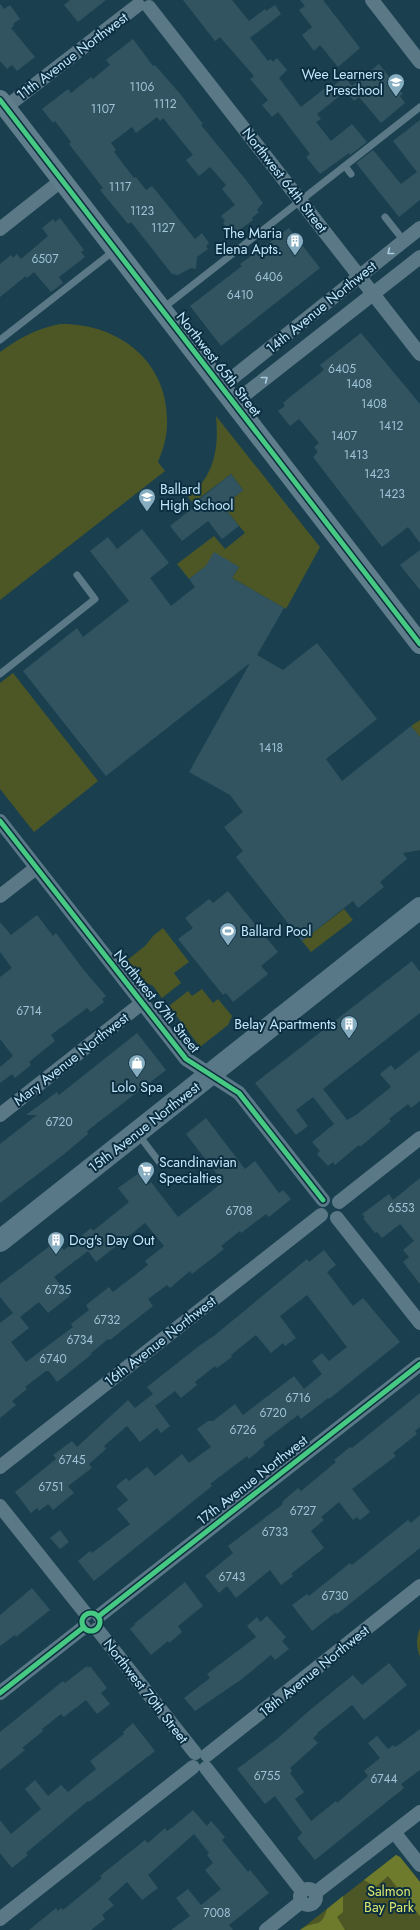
<svg xmlns="http://www.w3.org/2000/svg" width="420" height="1930" viewBox="0 0 420 1930" font-family="Jost,sans-serif">
<style>
.green{fill:#4d5625}
.forest{fill:#6f7b2c}
.building{fill:#315460;fill-rule:evenodd}
.lines{fill:none;stroke-linecap:round;stroke-linejoin:round}
.lane{stroke:#5b7887;stroke-width:7}
.street{stroke:#5b7887;stroke-width:14}
.secondary{stroke:#607d8c;stroke-width:20}
.primary{stroke:#597887;stroke-width:22}
.cycleway-casing{stroke:#0c2e3f;stroke-width:8}
.cycleway{stroke:#46c982;stroke-width:5}
.oneway{stroke:#a8cce0}
.labels{text-anchor:middle;stroke-width:4;stroke-linejoin:round;paint-order:stroke}
.number-label{font-size:12px;fill:#9ec3d6}
.street-label{font-size:14px;fill:#c2e8fe;stroke:#0c2e3f}
.poi-label{font-size:14px;fill:#c2e8fe;stroke:#0c2e3f;text-anchor:start}
.park-label{font-size:14px;fill:#dce870;stroke:#0c2e3f}
</style>
<rect width="100%" height="100%" fill="#1a4050"/>
<path class="green" d="M60 324C118 323 169 361 167 424 167 437 163 450 158 462L165 471 0 600V352C19 338 36 329 60 324Z
M216 416 320 547 286 609 232 578 239 567 214 553 206 566 189 579 177 564 214 536 225 549 245 533 226 510 234 504 231 500 243 490 231 474 193 503 188 497C215 476 219 447 216 416Z
M13 673 98 781 34 832 0 789V683Z
M420 720V737L411 726Z
M344 909 353 920 311 952 302 941Z
M163 928 189 962 174 973 181 983 162 998 153 986 137 978 125 962 145 946 153 936Z
M202 989 213 1003 218 999 232 1016 228 1025 200 1047 169 1006 188 991 192 996Z
M420 1628V1657C416 1646 416 1639 420 1628Z
M396 1855 400 1857 420 1882V1930H300Z"/>
<path class="forest" d="M396 1855 400 1857 420 1882V1916L388 1876 376 1887 364 1880Z
M343 1896V1912L337 1917 345 1930H300C315 1919 321 1930 327 1909Z"/>
<path class="building" d="M70 0H106L78 22 64 5Z
M183 0H232L249 21 265 9 266 11 275 5 281 14 250 38 268 61 271 59 273 62 277 58 287 70 279 78 301 107 325 88 327 91 345 77 352 86 379 64 403 94 400 96 405 103 381 123 359 97 354 101 346 91 317 114 321 119 316 122 331 141 352 124 367 142 350 155 349 153 320 174 306 157 310 154 278 112 272 117 262 105 268 100 250 79 254 76 220 37 215 41Z
M300 0H323L360 48 338 67 320 45 314 51 302 35 312 27 299 10 305 6Z
M0 4 4 9 10 5 20 19 13 24 14 26 11 28 35 57 17 71 12 65 7 69 0 61Z
M133 39 153 66 155 65 181 95 203 124 201 125 246 180 263 203 257 210 259 212 252 218 253 220 233 235 223 223 225 221 221 216 235 205 222 189 226 185 210 167 199 176 186 160 193 155 163 118 160 121 157 117 136 133 132 127 111 143 116 150 114 152 134 178 136 177 146 190 152 186 195 239 202 233 209 243 206 246 208 249 197 257 196 269 191 268 178 275 172 274 131 222 128 224 109 201 100 190 103 188 69 144 71 142 55 121 53 123 42 109 68 89 71 93 91 77 93 79 110 65 106 60Z
M420 120V200L399 217 356 163 373 150 401 184 417 172 393 141Z
M60 218 84 250 81 252 85 257 59 277 63 283 51 292 34 272 27 278 26 276 0 297V264L11 255 13 258 17 254 21 259 48 236 42 228 53 219 55 222Z
M289 228 320 268 221 346 190 306 242 266 240 264Z
M361 333 420 404V543L408 527 382 547 313 457 318 452 314 447 319 443 299 419 290 426 278 411 285 406 283 403 290 397 324 370 320 365Z
M231 474 243 490 223 506 239 526 222 539 208 521 182 541 170 526 198 504 196 502Z
M142 529 169 563 150 578 171 606 195 587 189 579 206 566 214 552 239 567 232 578 284 608 257 655 283 670 317 643 377 719 326 759 342 781 411 726 420 737V850L403 853 407 859 380 882 384 887 358 908 353 901 302 941 236 857 243 851 224 827 243 812 230 795 189 772 250 663 106 776 23 671 77 628 83 637 129 601 90 551 108 537 117 549Z
M420 550V590L400 565Z
M228 891 278 952 261 966 268 974 233 1002 226 993 223 995 178 939 193 928 185 918 209 899 213 903Z
M37 915 53 936 56 933 83 969 106 996 102 999 104 1002 91 1012 87 1008 51 1035 55 1041 29 1062 31 1065 15 1078 12 1074 0 1083V1067L13 1056 0 1039V977L12 968 0 952V922L11 935Z
M412 961 420 972V1013L323 1089 347 1120 356 1115 391 1087 380 1074 391 1065 395 1070 420 1050V1101L411 1108 408 1104 389 1119 391 1121 360 1147 359 1145 335 1165 333 1162 328 1166 317 1154 320 1151 312 1142 334 1124 313 1097 296 1110 308 1126 296 1135 255 1083Z
M137 1033 166 1070 87 1131 88 1134 63 1155 0 1203V1144L37 1115H26L57 1092 59 1095Z
M206 1118 245 1169 255 1161 279 1193 283 1190 291 1199 269 1217 266 1214 241 1233 240 1231 221 1246 224 1249 192 1274 190 1271 170 1288 167 1285 148 1299 153 1306 110 1340 108 1339 91 1353 92 1354 57 1382 49 1371H46L25 1387 27 1389 12 1401 16 1405 0 1418V1323L13 1313 0 1297V1284L55 1242 64 1250 91 1228 93 1231 129 1202 118 1188 139 1173 148 1185 151 1182 178 1217 208 1194 223 1182 186 1134ZM145 1223 164 1246 145 1261 148 1265 113 1292 109 1287 86 1305 89 1310 71 1324 73 1327 26 1362 11 1342 29 1328 20 1317 39 1302 48 1313 70 1296 54 1277 88 1251 96 1262Z
M420 1178V1284L403 1262 409 1257 403 1250 414 1241 400 1224 382 1238 377 1232 375 1233 363 1218 365 1217 362 1214 389 1194 393 1200Z
M324 1250 336 1265 327 1272 353 1306 363 1298 400 1342 329 1399 328 1398 301 1419 298 1415 263 1442 265 1445 249 1459 247 1456 210 1484 212 1486 94 1581 78 1561 90 1551 92 1553 130 1524 117 1509 128 1500 116 1486 126 1478 129 1481 147 1467 155 1476 182 1454 189 1463 211 1447 197 1429 208 1421H213L235 1404 243 1415 294 1376 304 1389 322 1374 312 1361 322 1353 329 1361 347 1347 307 1295 280 1316 296 1338 285 1346 283 1343 271 1353 256 1335 231 1355 232 1357 217 1368 215 1366 195 1382 197 1385 181 1398 175 1391 155 1406 170 1426 161 1433 157 1428 140 1442 127 1426 104 1446 106 1449 89 1464 92 1468 68 1486 74 1493 53 1510 48 1504 39 1511 37 1508 31 1513 15 1492 56 1459 53 1455 72 1441 77 1447 128 1400 135 1408 153 1394 147 1387 199 1346 215 1335 307 1259 309 1262Z
M420 1393V1427L415 1431 417 1434 393 1453 396 1456 352 1489 370 1512 360 1520 357 1517 353 1520 339 1502 321 1517 324 1520 311 1531 324 1548 291 1574 293 1576 281 1585 270 1570 236 1598 227 1586 219 1593 205 1576 233 1553 228 1546 283 1504 282 1502 298 1488 301 1491 336 1462 334 1460 350 1447 352 1448Z
M420 1515V1548L337 1614 335 1613 312 1631 292 1605 307 1594 309 1596 350 1563 352 1565 408 1520 411 1523Z
M60 1530 69 1542 60 1549 50 1538Z
M185 1582 203 1606 178 1626 182 1632 169 1643 168 1641 151 1655 130 1629 135 1625 134 1624Z
M32 1588 50 1610 16 1637 15 1635 0 1646V1615Z
M267 1616 286 1637 282 1641 289 1649 275 1660 271 1655 242 1679 195 1711 184 1698 210 1678 207 1674 256 1637 247 1626 257 1617 260 1622Z
M389 1663 407 1685 364 1720 352 1705 317 1733 318 1734 313 1738 318 1743 290 1768 292 1771 290 1773 304 1792 295 1799 311 1821 336 1801 337 1803 368 1776 364 1771 380 1758 368 1743 377 1736 388 1749 393 1745 395 1747 400 1744 420 1729V1770L401 1784 404 1788 315 1860 297 1838 302 1833 275 1796 265 1804 237 1769 277 1739 310 1710 353 1675 362 1685Z
M87 1666 88 1668 90 1666 107 1688 101 1693 110 1704 97 1714 86 1700 64 1717 61 1714 42 1729 43 1731 22 1748 25 1750 0 1770V1732L63 1681 65 1683Z
M133 1723 155 1751 89 1802 88 1801 26 1853 28 1855 12 1868 0 1853V1820L11 1834 41 1809 25 1789 35 1780 48 1796 61 1785 68 1792 96 1769 90 1761 119 1738 124 1734 123 1732Z
M193 1810 207 1826 211 1821 225 1837 222 1840 248 1872 250 1870 269 1893 229 1925 233 1930H171L190 1916 176 1898 188 1889 201 1905 221 1889 205 1870 213 1863 207 1855 209 1853 194 1834 148 1875 158 1888 142 1900 127 1882 108 1899 114 1905 102 1915 105 1919 91 1930H29L56 1908 58 1911 61 1908 63 1910 102 1878 100 1876 145 1840 148 1843 165 1828 167 1831 173 1827Z"/>
<g class="lines">
<path class="lane" d="M345 166 351 174
M385 217 404 241
M162 309 420 107
M0 340 115 250
M0 674 95 599 77 575
M138 1134 160 1163"/>
<path class="street" d="M372 0 420 62
M149 7 420 354
M6 107 138 5
M0 229 62 180
M221 387 420 228
M234 403 420 257
M0 821 186 1059 239 1093 323 1200
M0 896 36 868
M0 1115 142 1003
M339 1202 420 1138
M337 1218 420 1323
M0 1467 321 1215
M0 1506 86 1614
M99 1616 420 1364
M97 1629 195 1753
M0 1693 84 1627
M207 1755 420 1586
M206 1768 302 1891
M394 1832 420 1865
M300 1897a8 8 0 1 1 16 0a8 8 0 1 1-16 0Z
M315 1893 420 1812
M0 1919 193 1767
M266 1930 301 1902"/>
<path class="secondary" d="M0 100 420 644"/>
<path class="primary" d="M0 1241 420 908"/>
<g class="cycleway-casing">
<path id="cycleway" d="M0 100 420 644
M0 821 186 1059 239 1093 323 1200
M82 1622a9 9 0 1 1 18 0a9 9 0 1 1-18 0Z
M99 1616 420 1364
M0 1693 84 1627"/>
</g>
<use href="#cycleway" class="cycleway"/>
</g>
<defs><path id="oneway-chevron" d="M-2-3.5L2.5 0L-2 3.5" fill="none" stroke-width="1.6" stroke-linecap="round" stroke-linejoin="round"/></defs>
<g class="oneway">
<use href="#oneway-chevron" transform="translate(390 252) rotate(142)"/>
<use href="#oneway-chevron" transform="translate(265 379) rotate(-38)"/>
</g>
<defs>
<g id="school-pin" transform="scale(0.9)"><path d="M0 17L-7.5 6A9.5 9.5 0 1 1 7.5 6Z" fill="#87adc1" stroke="#0c2e3f"/><path d="M0-5L7-2L0 1L-7-2ZM-4 1L0 2.5L4 1V4Q0 6-4 4Z" fill="#fff"/></g>
<g id="building-pin" transform="scale(0.9)"><path d="M0 17L-7.5 6A9.5 9.5 0 1 1 7.5 6Z" fill="#87adc1" stroke="#0c2e3f"/><path d="M-4-6H4V6H1V3H-1V6H-4ZM-2.5-4.3h1.7v1.8h-1.7ZM.8-4.3h1.7v1.8H.8ZM-2.5-1h1.7V.8h-1.7ZM.8-1h1.7V.8H.8Z" fill="#fff"/></g>
<g id="stadium-pin" transform="scale(0.9)"><path d="M0 17L-7.5 6A9.5 9.5 0 1 1 7.5 6Z" fill="#87adc1" stroke="#0c2e3f"/><path d="M0-5a6.5 5 0 1 0 0 10a6.5 5 0 1 0 0-10ZM-3.5-1.8h7v3.6h-7Z" fill="#fff"/></g>
<g id="shop-pin" transform="scale(0.9)"><path d="M0 17L-7.5 6A9.5 9.5 0 1 1 7.5 6Z" fill="#87adc1" stroke="#0c2e3f"/><path d="M-5-2.5h2.3a2.7 3.5 0 0 1 5.4 0H5L5.5 6h-11ZM-1.5-2.5h3a1.5 2.3 0 0 0-3 0Z" fill="#fff"/></g>
<g id="supermarket-pin" transform="scale(0.9)"><path d="M0 17L-7.5 6A9.5 9.5 0 1 1 7.5 6Z" fill="#87adc1" stroke="#0c2e3f"/><path d="M-6-5.5h2.5l.6 2H6L4.5 2H-2.5L-4.4-4H-6ZM-1.5 3.2a1.3 1.3 0 1 0 .1 0ZM3 3.2a1.3 1.3 0 1 0 .1 0Z" fill="#fff"/></g>
</defs>
<g fill-rule="evenodd">
<use href="#school-pin" x="396" y="82"/>
<use href="#building-pin" x="295" y="241"/>
<use href="#school-pin" x="147" y="497"/>
<use href="#stadium-pin" x="228" y="931"/>
<use href="#building-pin" x="349" y="1024"/>
<use href="#shop-pin" x="137" y="1063"/>
<use href="#supermarket-pin" x="146" y="1170"/>
<use href="#building-pin" x="56" y="1240"/>
</g>
<g class="labels">
<g class="number-label">
<text x="142" y="91">1106</text>
<text x="165" y="108">1112</text>
<text x="103" y="113">1107</text>
<text x="120" y="191">1117</text>
<text x="142" y="215">1123</text>
<text x="163" y="232">1127</text>
<text x="45" y="263">6507</text>
<text x="269" y="281">6406</text>
<text x="240" y="299">6410</text>
<text x="342" y="373">6405</text>
<text x="359" y="388">1408</text>
<text x="374" y="408">1408</text>
<text x="391" y="430">1412</text>
<text x="344" y="440">1407</text>
<text x="356" y="459">1413</text>
<text x="377" y="478">1423</text>
<text x="392" y="498">1423</text>
<text x="271" y="752">1418</text>
<text x="29" y="1015">6714</text>
<text x="59" y="1126">6720</text>
<text x="401" y="1212">6553</text>
<text x="239" y="1215">6708</text>
<text x="58" y="1294">6735</text>
<text x="107" y="1324">6732</text>
<text x="80" y="1344">6734</text>
<text x="53" y="1363">6740</text>
<text x="298" y="1402">6716</text>
<text x="273" y="1417">6720</text>
<text x="243" y="1434">6726</text>
<text x="72" y="1464">6745</text>
<text x="51" y="1491">6751</text>
<text x="303" y="1515">6727</text>
<text x="275" y="1536">6733</text>
<text x="232" y="1581">6743</text>
<text x="335" y="1600">6730</text>
<text x="267" y="1780">6755</text>
<text x="384" y="1783">6744</text>
<text x="217" y="1917">7008</text>
</g>
<g class="street-label">
<text transform="translate(72 56) rotate(-37)" y="5">11th Avenue Northwest</text>
<text transform="translate(285 180) rotate(52)" y="5">Northwest 64th Street</text>
<text transform="translate(321 307) rotate(-39)" y="5">14th Avenue Northwest</text>
<text transform="translate(219 364) rotate(52)" y="5">Northwest 65th Street</text>
<text transform="translate(157 1001) rotate(51)" y="5">Northwest 67th Street</text>
<text transform="translate(71 1059) rotate(-38)" y="5">Mary Avenue Northwest</text>
<text transform="translate(144 1127) rotate(-38)" y="5">15th Avenue Northwest</text>
<text transform="translate(160 1341) rotate(-38)" y="5">16th Avenue Northwest</text>
<text transform="translate(252 1480) rotate(-38)" y="5">17th Avenue Northwest</text>
<text transform="translate(314 1671) rotate(-39)" y="5">18th Avenue Northwest</text>
<text transform="translate(146 1691) rotate(52)" y="5">Northwest 70th Street</text>
</g>
<g class="poi-label">
<text x="383" y="79" text-anchor="end">Wee Learners<tspan x="383" dy="16">Preschool</tspan></text>
<text x="282" y="238" text-anchor="end">The Maria<tspan x="282" dy="16">Elena Apts.</tspan></text>
<text x="160" y="494">Ballard<tspan x="160" dy="16">High School</tspan></text>
<text x="241" y="936">Ballard Pool</text>
<text x="336" y="1029" text-anchor="end">Belay Apartments</text>
<text x="137" y="1092" text-anchor="middle">Lolo Spa</text>
<text x="159" y="1167">Scandinavian<tspan x="159" dy="16">Specialties</tspan></text>
<text x="69" y="1245">Dog's Day Out</text>
</g>
<g class="park-label">
<text x="389" y="1896">Salmon<tspan x="389" dy="16">Bay Park</tspan></text>
</g>
</g>
</svg>
